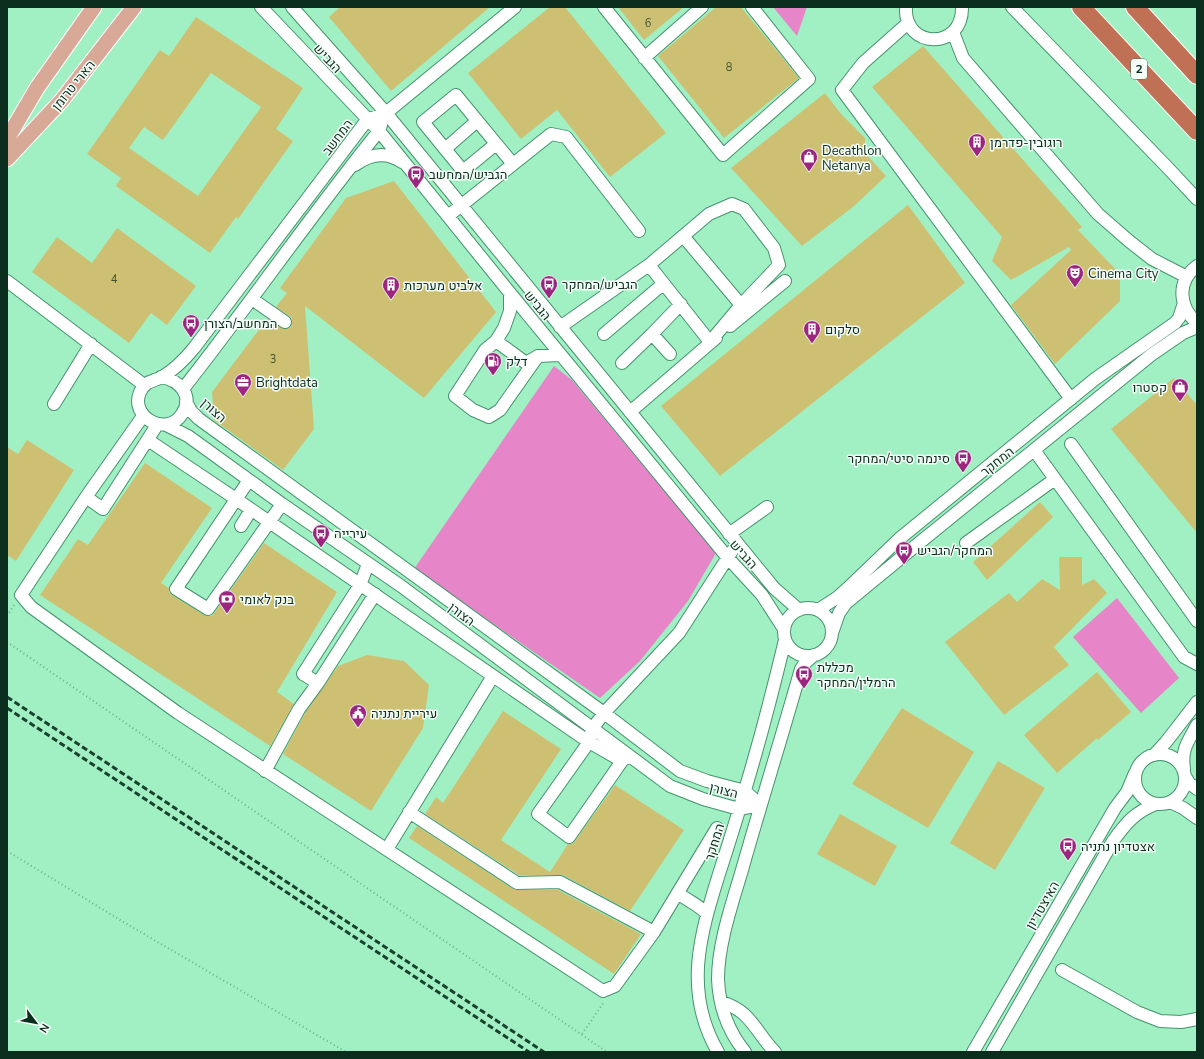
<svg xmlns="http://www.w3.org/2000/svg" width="1204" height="1059" viewBox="0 0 1204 1059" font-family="'Nunito Sans',Heebo,sans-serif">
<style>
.green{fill:#e685c8}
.building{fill:#cec073;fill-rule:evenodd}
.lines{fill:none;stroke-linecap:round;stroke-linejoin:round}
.minor-casing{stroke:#44936c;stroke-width:14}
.major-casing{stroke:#fff;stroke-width:17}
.highway-casing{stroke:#fff;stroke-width:20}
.path{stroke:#6eae8c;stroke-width:2;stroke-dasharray:1 3;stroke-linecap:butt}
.minor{stroke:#fff;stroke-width:12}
.major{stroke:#d9a998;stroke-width:15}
.highway{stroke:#c07054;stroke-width:18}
.rail{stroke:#1b412e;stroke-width:3;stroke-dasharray:6 3;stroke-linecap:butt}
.labels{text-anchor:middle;stroke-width:3;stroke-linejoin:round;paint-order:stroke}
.number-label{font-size:11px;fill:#3c5232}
.shield{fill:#f6fef9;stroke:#526c5f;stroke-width:1}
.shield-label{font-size:12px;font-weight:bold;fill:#0b2d1d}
.street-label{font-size:13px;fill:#0b2d1d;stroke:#f6fef9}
.poi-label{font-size:13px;fill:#0b2d1d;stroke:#f6fef9;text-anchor:start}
</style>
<rect width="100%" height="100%" fill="#a0f0c4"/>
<path class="green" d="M773 7H807L797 36Z
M554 366 572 380 716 553 688 601 640 661 600 698 414 569Z
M1117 598 1179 678 1141 713 1073 637Z"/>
<path class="building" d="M340 7H490L391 91 329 17Z
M550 7H565L666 133 610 177 557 110 521 139 468 73Z
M618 7H684L644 40Z
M716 7H741L799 78 724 138 658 56Z
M196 17 303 88 276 129 293 141 238 219 236 217 210 253 116 186 121 178 87 154 160 50 169 56ZM211 73 261 107 198 196 129 148 144 127 163 140Z
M923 46 1082 227 1078 230 1120 274V301L1055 364 1011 305 1071 250 1069 247 1011 280 992 261 1002 237 872 87Z
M825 93 841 114 865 138V153L886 176 853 207 802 246 731 168Z
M394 181 496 312 424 398 305 306 314 429 283 470 214 420 212 392 267 319 284 329 291 327 292 323V318L276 307 287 293 280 288 346 198Z
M908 205 965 283 720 476 661 406Z
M117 228 196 286 167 325 151 313 129 343 32 272 57 237 92 263Z
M1174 378 1197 405V533L1111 429Z
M27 440 74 470 16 561 7 555V447L18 454Z
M145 463 212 508 161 583 169 588V592L172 595 204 615 208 616H212L264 543 337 592 277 692 294 704 270 746 40 595 78 539 88 545Z
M1040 502 1053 517 987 580 973 562Z
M1059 557H1082V585L1094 579 1107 593 1054 647 1069 665 1004 715 945 642 1009 593 1017 602 1042 579 1060 590Z
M367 655 404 661 429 685 423 728 371 811 283 754 305 713 338 666Z
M1097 672 1131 712 1098 740 1097 738 1057 773 1024 735Z
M902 708 974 752 928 828 852 784Z
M503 711 561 749 501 840 550 872 568 844H572L575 841 615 785 684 830 630 911 563 875H519L425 814 436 797 443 803Z
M998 761 1045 788 995 870 950 843Z
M840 814 897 846 875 886 817 854Z
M417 826 513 889 517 890H558L641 934 614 974 409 838Z"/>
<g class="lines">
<g class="minor-casing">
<path id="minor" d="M261 7 379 131 510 293 728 558 762 595 784 629
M292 7 386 113 774 588 799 610
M604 7 723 155 809 79 752 7
M906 7C903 49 963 51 962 7
M1012 7 1167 167 1197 199
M908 23 863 63 842 90 1071 399
M953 32 963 58 1098 214 1129 241 1152 259 1187 277
M644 58 702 7
M496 144 463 171 423 122 456 95 513 164
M445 149 477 121
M355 165C370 154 386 151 402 162
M448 216 551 134 566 137 639 231
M683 236 741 305
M1197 266C1176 282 1179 307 1197 323
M7 281 144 385
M510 293V311L504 328 496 341 526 363 538 356 560 355
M252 299 285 322
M730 326 785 281
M560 327 649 265 709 214 732 204 744 209 774 248 779 265 741 305 710 342 649 265
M604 334 663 284
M652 334 670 354
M496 341 485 350 455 396 473 410 489 417 500 410 538 356
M622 363 652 334 681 304
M161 377C180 380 194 396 182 414 167 438 129 417 140 392 146 380 153 382 162 377 174 370 185 359 194 348L367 120 386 113 515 7
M183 389C250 304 311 215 379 131L381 125
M186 402 191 411 199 419 604 713 680 771 707 781 745 791 760 805
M54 404 91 344
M630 412 716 338
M143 416 86 497 103 509 157 425
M166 425 188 436 282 504 401 586 670 786 703 799 739 809 760 805
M148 440 236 499 589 742 622 761
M1071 444 1197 621
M1034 450 1184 657 1197 664
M249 480 176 589 208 609 282 504
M86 497 21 595 31 607 178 713 603 991 615 986 654 932 717 828
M241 526 251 510
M729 534 767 507
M966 543 1055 479
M368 564 360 585 303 674 318 683 375 594
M784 632a24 24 0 1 1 48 0a24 24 0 1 1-48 0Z
M818 610 838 597 848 588 899 539 1095 379 1175 323 1179 318 1184 303
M832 633 839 613 846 603 908 552 1151 355 1183 333 1197 327
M1135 779a25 25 0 1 1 50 0a25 25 0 1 1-50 0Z
M1154 755 1166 742 1197 702
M627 757 622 761 569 837 538 814 589 742 592 729 604 713 679 633 732 551
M1184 769C1181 749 1188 742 1197 725
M265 771 299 709 318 683
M1185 776 1189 783 1197 789
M1170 802 1183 808 1197 818
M409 812 517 883 560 882 654 932
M387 849 493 676
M678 893C688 901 699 905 707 914
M1062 970 1137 1012 1160 1021 1181 1022 1197 1019
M721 1002C752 1011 755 1032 775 1052
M718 1052C683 992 700 935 719 874 728 846 737 818 745 790 760 740 773 690 785 640
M745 1052C728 1031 719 1006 718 979 718 944 732 904 742 870 761 803 782 736 801 669L806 662 814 655
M973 1052 1115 808 1127 792 1135 773
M992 1052 1113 841C1126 823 1135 812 1156 804"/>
</g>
<g class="major-casing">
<path id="major" d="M7 139 37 88 94 7
M7 159 62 100 134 7"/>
</g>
<g class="highway-casing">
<path id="highway" d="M1081 7 1197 131
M1135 7 1197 75"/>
</g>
<path class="path" d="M7 616 14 605
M7 642 607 1052
M7 851 125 923 346 1052
M582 1034 604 1002"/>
<use href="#minor" class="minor"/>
<use href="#major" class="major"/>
<use href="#highway" class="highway"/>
<path class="rail" d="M7 697 544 1052
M7 708 529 1052"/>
</g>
<defs>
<g id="building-pin" transform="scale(0.9)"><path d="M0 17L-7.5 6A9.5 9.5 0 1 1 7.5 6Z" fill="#9b257f" stroke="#f6fef9"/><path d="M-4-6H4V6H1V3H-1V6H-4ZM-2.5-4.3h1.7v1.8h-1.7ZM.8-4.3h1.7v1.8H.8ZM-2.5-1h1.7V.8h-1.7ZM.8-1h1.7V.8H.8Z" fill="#fff"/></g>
<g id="shop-pin" transform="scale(0.9)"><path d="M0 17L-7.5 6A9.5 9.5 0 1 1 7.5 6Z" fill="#9b257f" stroke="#f6fef9"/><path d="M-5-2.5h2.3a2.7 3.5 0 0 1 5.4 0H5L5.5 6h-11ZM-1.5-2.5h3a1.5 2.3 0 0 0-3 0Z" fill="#fff"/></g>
<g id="bus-pin" transform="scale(0.9)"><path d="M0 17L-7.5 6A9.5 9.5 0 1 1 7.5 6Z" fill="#9b257f" stroke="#f6fef9"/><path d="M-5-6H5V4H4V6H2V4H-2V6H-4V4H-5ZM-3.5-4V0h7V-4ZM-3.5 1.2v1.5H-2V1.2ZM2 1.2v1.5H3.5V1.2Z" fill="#fff"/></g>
<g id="theatre-pin" transform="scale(0.9)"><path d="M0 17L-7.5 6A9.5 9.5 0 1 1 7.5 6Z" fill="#9b257f" stroke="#f6fef9"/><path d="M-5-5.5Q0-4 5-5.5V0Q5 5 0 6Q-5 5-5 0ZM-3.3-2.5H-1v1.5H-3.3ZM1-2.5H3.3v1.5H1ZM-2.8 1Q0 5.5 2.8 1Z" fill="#fff"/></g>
<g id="fuel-pin" transform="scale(0.9)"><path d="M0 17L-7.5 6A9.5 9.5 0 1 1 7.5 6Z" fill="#9b257f" stroke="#f6fef9"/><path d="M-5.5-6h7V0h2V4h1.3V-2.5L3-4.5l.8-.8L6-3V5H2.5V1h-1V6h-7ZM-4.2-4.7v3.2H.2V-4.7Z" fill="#fff"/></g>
<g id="office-pin" transform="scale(0.9)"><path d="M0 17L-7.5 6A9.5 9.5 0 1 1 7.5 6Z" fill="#9b257f" stroke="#f6fef9"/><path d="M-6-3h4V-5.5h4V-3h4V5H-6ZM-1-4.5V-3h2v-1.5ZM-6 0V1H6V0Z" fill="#fff"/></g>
<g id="bank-pin" transform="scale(0.9)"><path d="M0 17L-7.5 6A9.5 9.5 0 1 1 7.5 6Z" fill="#9b257f" stroke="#f6fef9"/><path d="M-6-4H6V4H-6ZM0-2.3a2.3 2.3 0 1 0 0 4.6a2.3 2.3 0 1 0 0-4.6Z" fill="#fff"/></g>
<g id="civic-pin" transform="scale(0.9)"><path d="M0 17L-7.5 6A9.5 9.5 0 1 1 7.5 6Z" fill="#9b257f" stroke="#f6fef9"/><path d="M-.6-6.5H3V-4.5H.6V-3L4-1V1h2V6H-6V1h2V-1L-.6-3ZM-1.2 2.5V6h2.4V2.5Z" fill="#fff"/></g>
</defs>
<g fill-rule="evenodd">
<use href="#building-pin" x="977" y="142"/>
<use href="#shop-pin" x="809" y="157"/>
<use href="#bus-pin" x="416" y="174"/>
<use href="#theatre-pin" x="1075" y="273"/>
<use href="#bus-pin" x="549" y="284"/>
<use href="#building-pin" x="391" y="285"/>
<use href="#bus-pin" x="191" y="323"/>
<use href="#building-pin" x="812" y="329"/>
<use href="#fuel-pin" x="493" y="361"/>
<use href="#office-pin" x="243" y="382"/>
<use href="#shop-pin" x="1180" y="387"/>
<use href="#bus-pin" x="963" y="458"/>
<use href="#bus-pin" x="321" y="533"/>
<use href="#bus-pin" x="904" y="550"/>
<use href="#bank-pin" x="227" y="599"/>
<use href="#bus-pin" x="804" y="674"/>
<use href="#civic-pin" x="358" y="713"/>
<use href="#bus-pin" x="1068" y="846"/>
</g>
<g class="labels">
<g class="number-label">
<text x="648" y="27">6</text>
<text x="729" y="71">8</text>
<text x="114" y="283">4</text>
<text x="273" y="363">3</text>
</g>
<rect class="shield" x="1131" y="59" width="16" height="20" rx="3"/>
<g class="shield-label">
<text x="1139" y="73">2</text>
</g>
<g class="street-label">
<text transform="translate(328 58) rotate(47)" y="5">הגביש</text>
<text transform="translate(73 85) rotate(-51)" y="5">הארי טרומן</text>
<text transform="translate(337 137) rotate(-53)" y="5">המחשב</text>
<text transform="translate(538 305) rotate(51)" y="5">הגביש</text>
<text transform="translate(214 410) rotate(41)" y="5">הצורן</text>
<text transform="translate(997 461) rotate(-39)" y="5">המחקר</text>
<text transform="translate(744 554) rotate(48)" y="5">הגביש</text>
<text transform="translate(462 614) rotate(37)" y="5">הצורן</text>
<text transform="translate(724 790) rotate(14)" y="5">הצורן</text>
<text transform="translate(714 842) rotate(-73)" y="5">המחקר</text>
<text transform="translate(1042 905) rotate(-60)" y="5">האיצטדיון</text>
</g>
<g class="poi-label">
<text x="990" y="147">רוגובין-פדרמן</text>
<text x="822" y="155">Decathlon<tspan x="822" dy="15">Netanya</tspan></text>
<text x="429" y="179">הגביש/המחשב</text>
<text x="1088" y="278">Cinema City</text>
<text x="562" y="289">הגביש/המחקר</text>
<text x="404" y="290">אלביט מערכות</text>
<text x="204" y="328">המחשב/הצורן</text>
<text x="825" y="334">סלקום</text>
<text x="506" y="366">דלק</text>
<text x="256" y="387">Brightdata</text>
<text x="1167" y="392" text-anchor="end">קסטרו</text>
<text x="950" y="463" text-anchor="end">סינמה סיטי/המחקר</text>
<text x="334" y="538">עירייה</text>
<text x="917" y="555">המחקר/הגביש</text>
<text x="240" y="604">בנק לאומי</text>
<text x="817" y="672">מכללת<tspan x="817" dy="15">הרמלין/המחקר</tspan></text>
<text x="371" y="718">עיריית נתניה</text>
<text x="1081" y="851">אצטדיון נתניה</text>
</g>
</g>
<rect width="1204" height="1059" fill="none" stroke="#0b2d1d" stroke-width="16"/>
<g transform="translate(36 1023) rotate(122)" stroke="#f6fef9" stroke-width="3" paint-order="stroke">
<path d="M0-3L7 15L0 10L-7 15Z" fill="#0b2d1d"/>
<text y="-6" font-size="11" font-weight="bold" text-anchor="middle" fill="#0b2d1d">N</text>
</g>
</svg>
